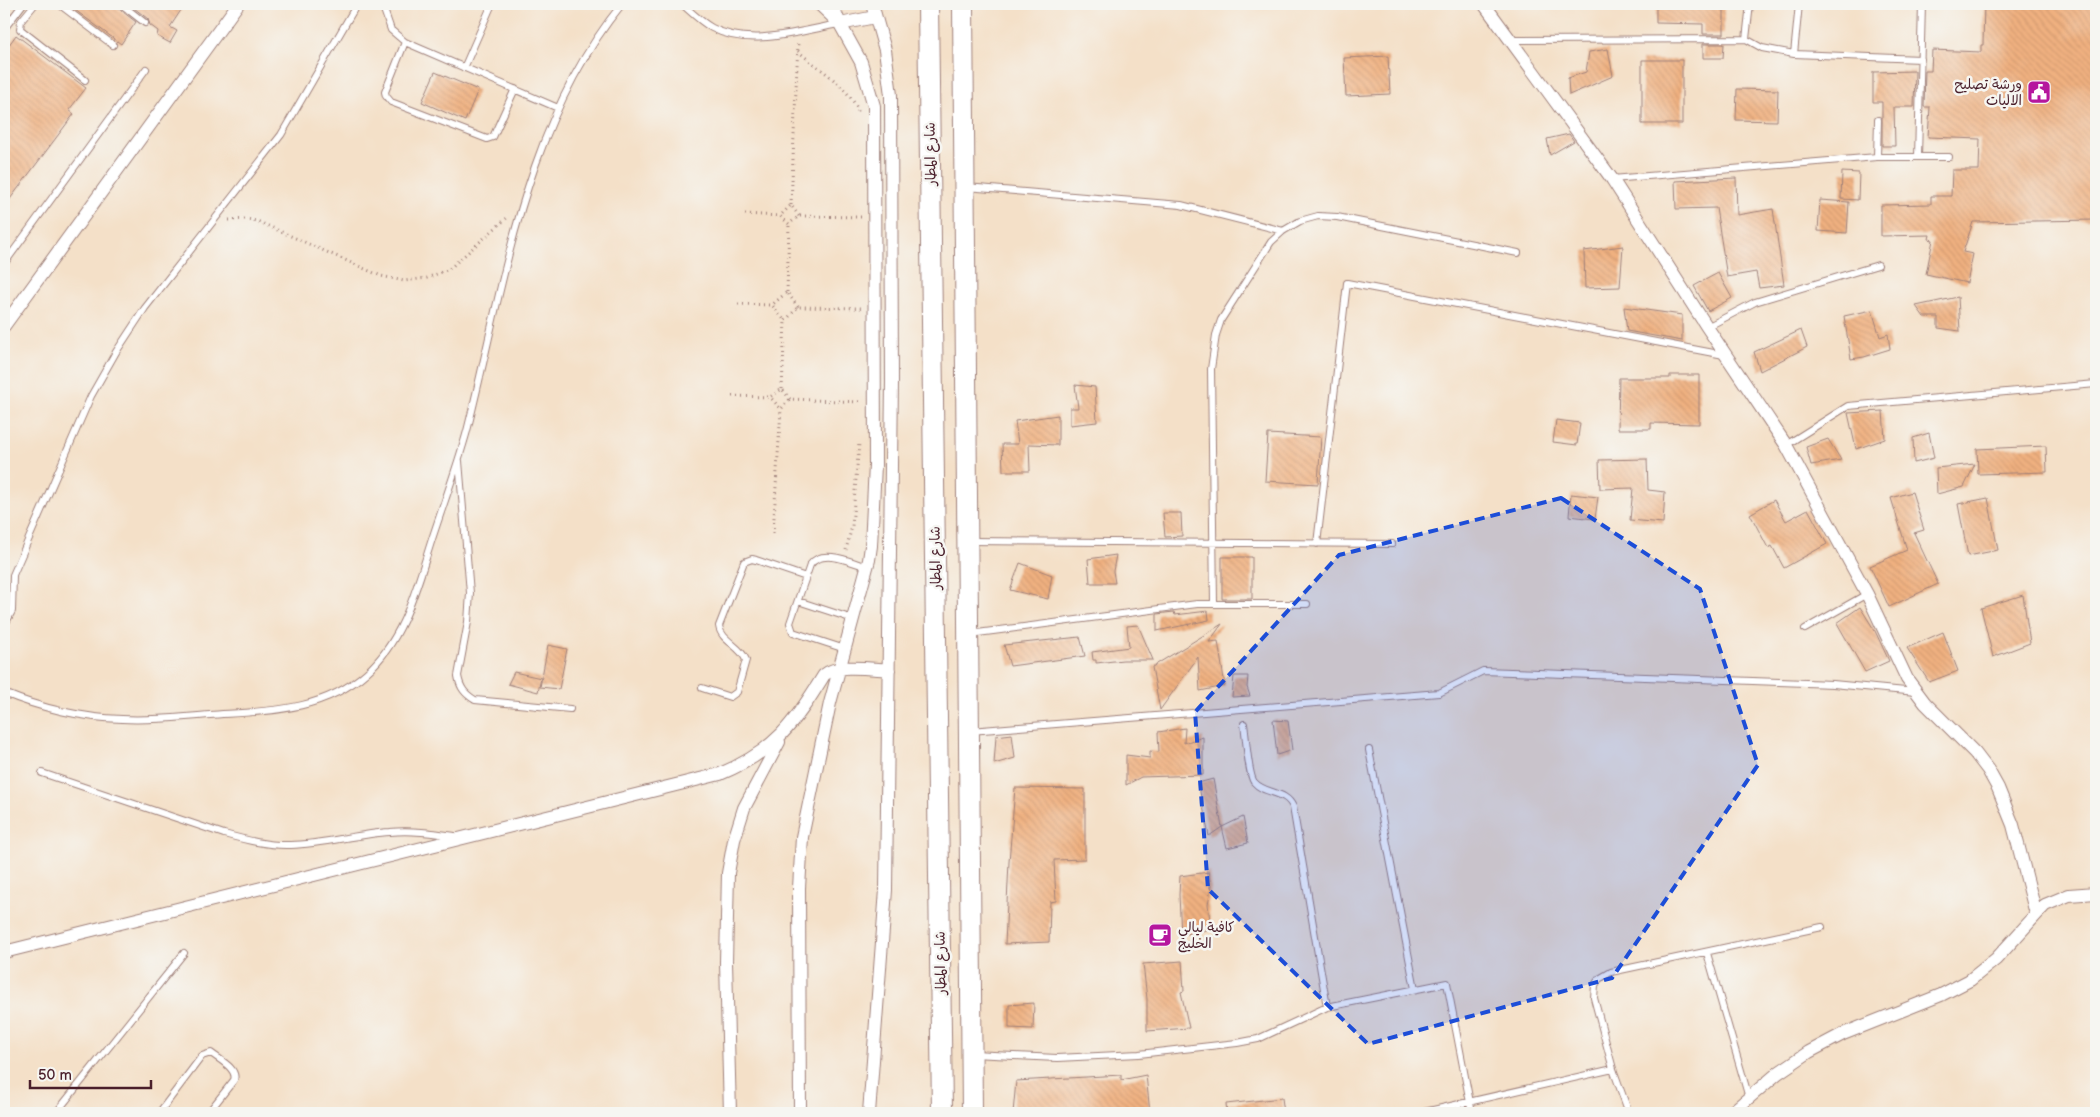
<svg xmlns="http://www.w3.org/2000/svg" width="2100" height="1117" viewBox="0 0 2100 1117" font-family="'Balsamiq Sans','Playpen Sans Arabic',sans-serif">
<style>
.building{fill:url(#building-back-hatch)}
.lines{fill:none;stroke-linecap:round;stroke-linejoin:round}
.lane-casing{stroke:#9f807a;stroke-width:8}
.street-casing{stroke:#9f807a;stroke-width:14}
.primary-casing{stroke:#9f807a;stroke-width:22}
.path{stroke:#9f807a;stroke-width:3;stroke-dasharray:1 4;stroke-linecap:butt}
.lane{stroke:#fff;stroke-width:6}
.street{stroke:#fff;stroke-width:12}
.primary{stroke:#fff;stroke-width:20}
.marked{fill:#1d4ed8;fill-opacity:0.2;stroke:#1d4ed8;stroke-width:4;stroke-dasharray:10 6;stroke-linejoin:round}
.labels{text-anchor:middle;stroke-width:5;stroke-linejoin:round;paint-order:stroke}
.poi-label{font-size:14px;fill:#4a1f2b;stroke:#f6f6f2;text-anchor:end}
.street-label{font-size:14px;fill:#4a1f2b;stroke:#f6f6f2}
</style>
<defs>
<pattern id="building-back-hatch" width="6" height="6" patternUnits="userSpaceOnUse" patternTransform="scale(1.25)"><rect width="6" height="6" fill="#f0b180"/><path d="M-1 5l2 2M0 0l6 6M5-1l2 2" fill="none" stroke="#cf986f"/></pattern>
</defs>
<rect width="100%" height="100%" fill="#f6f6f2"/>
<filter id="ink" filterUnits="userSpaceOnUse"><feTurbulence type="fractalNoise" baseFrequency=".02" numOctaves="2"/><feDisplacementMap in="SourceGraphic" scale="10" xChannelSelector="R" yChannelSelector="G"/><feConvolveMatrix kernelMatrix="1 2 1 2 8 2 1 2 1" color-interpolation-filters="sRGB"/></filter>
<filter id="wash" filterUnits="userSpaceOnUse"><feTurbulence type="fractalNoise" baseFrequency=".0096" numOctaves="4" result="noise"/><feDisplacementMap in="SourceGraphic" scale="20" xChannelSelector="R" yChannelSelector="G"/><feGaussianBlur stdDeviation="1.12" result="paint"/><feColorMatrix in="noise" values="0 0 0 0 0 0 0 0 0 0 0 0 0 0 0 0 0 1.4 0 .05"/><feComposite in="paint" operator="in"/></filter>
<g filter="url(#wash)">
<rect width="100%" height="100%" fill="#f4e0c8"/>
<g id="blocks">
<path class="building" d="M67 4H116L118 8 136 22 121 44Z
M129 4H185L170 27 177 31 170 43 157 36 158 31 150 25 148 19Z
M1656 4H1724V34H1703V24L1656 23Z
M1984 4H2096V220L1973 222 1963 252 1973 254 1967 283 1926 274 1933 240 1929 239 1930 235 1881 236V205L1931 204V196H1951L1952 170H1979L1980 139 1928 137 1930 107H1924L1925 71H1931L1932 50 1981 52V45H1983Z
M16 35 86 88 69 110 74 114 4 207V128L9 120 4 116V52Z
M1703 44H1724L1723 58H1703Z
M1608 49 1613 76 1569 95 1568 78 1586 72 1589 52Z
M1388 56 1390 94 1346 96 1344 58Z
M1642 60H1682V124H1642Z
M1915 71 1914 107H1894L1895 146H1882V102H1873V72Z
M435 72 478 90 465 121 422 102Z
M1737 89 1778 90 1777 121 1736 120Z
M1569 134 1574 141 1550 155 1547 139Z
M1842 172 1859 173 1858 200 1841 199Z
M1736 178 1737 215 1773 209 1784 285 1759 288 1756 272 1727 277 1716 208 1676 209 1675 181Z
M1820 200 1849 202 1847 233 1818 231Z
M1623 246 1620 287 1585 288 1584 251Z
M1718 273 1732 298 1708 311 1694 286Z
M1958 297 1960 331 1938 328V317H1924L1916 306Z
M1624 307 1682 315V341L1627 331Z
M1872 310 1880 337 1888 334 1890 349 1864 357 1851 359 1844 316Z
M1801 330 1807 347 1760 371 1754 352Z
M1670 375H1699V424L1651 423V429H1618L1619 378H1670Z
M1075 385 1095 387 1097 422 1070 425V408H1078Z
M1883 411 1885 439 1856 449 1848 413Z
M1058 415V445L1029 444 1030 471H1003L1002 444H1018L1015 421Z
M1556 420 1580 423 1577 445 1553 442Z
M1929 433 1934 458 1914 463 1913 438Z
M1268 434 1321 437 1318 484 1265 481Z
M1828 439 1841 460 1811 465 1806 447Z
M2046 446 2047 472 1978 474 1977 449Z
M1647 459 1648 490 1665 492 1663 523 1630 520 1633 488 1600 489 1599 460Z
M1975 464 1964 487 1937 494 1936 468Z
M1912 492 1924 530 1914 533 1938 584 1889 607 1870 566 1907 550 1891 498Z
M1571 494 1598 497 1595 519 1569 516Z
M1988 498 1998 550 1968 556 1958 504Z
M1774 500 1786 521 1808 509 1827 544 1784 568 1772 546 1768 548 1750 514Z
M1163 513H1181L1182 536 1165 537Z
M1116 555 1113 571 1115 583H1090L1088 559Z
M1222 557H1252V599H1222Z
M1020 563 1052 575 1048 599 1010 590Z
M2023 595 2030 643 1993 657 1981 608Z
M1860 607 1875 631 1889 661 1865 672 1837 623Z
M1208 611 1209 620 1157 631V614L1174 612 1175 615Z
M1222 624 1209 642 1218 641 1225 686 1200 691 1198 657 1160 710 1152 667Z
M1138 625 1153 660H1123L1096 663V660H1093L1092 652 1129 647 1127 626Z
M1943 632 1958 671 1929 682 1907 648Z
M1080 637 1085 656 1010 666 1004 645Z
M548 645 567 649 559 689 540 687Z
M514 672 541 678 538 692 508 684Z
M1234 676H1248L1247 687 1250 696 1232 697Z
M1273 720 1288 721 1292 750 1277 755Z
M1185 728 1184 743 1203 737V775L1141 777 1126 785V755L1150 758V751L1159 752 1158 732Z
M1012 734 1015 758 994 764 996 736Z
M1213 779 1222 827 1209 836 1198 783Z
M1015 788 1085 789V859L1054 860 1056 901 1050 902 1049 942 1005 944 1009 862Z
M1243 817 1248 843 1227 848 1222 827Z
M1209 872 1211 888 1208 904 1211 929 1181 935 1179 895 1180 876Z
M1182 961 1184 991 1181 992 1189 1028 1147 1031V999L1143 964Z
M1034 1003 1033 1029 1009 1028V1005Z
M1121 1075V1080L1146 1075 1150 1113H1138V1111L1111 1113V1110L1071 1113H1013L1016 1081Z
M1282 1098 1284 1113H1227L1226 1104Z"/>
</g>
</g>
<g filter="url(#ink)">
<use href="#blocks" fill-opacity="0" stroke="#9f807a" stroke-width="1"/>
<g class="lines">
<g class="lane-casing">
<path id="lane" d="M35 4 21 21 20 29 85 80
M59 4 113 45
M121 4 145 23
M382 4 391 30 405 42 558 108
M682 4C691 12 701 22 712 28 750 48 799 31 839 24
M4 29 23 4
M1746 39 1750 4
M1511 40 1746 39 1762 48 1794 54 1921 59
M405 42 385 92 386 96 391 102 487 139 493 137 515 89
M1794 54 1799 4
M464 68 492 4
M1877 157 1878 120
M1918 157 1922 4
M1612 179 1877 157H1949
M966 187 1181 205 1283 231
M4 264 146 69
M1707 327 1755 302 1878 265
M1786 445 1848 406 2096 384
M459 461 470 593 468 622 458 676C460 688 465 694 475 700L570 709
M970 541 1392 544
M1317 544 1347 283 1724 355
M798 601 853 619
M1214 603 1211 369 1216 335 1221 320 1271 242 1283 231 1300 221 1318 216 1337 217 1518 253
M4 626 12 611 13 575 91 396 116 352 145 308 281 135 357 4
M1805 629 1867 594
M970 634 1197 604H1307
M845 649 793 632 790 623 810 565C822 548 851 562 867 567
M702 688 730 697 737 692 746 660C741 646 721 641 719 626L744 562 752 559 756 560 806 577
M4 693C40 708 83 718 122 719 151 721 181 717 210 715 266 711 322 712 366 673 407 637 418 580 435 530 446 497 458 464 467 431 504 285 524 124 622 4
M1244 724C1246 736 1248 774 1254 782 1265 795 1286 790 1293 807L1327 1007
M970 731 1439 693 1483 671 1833 684 1916 692
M1369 750 1415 989
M42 773 224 834C246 840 268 846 291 845 324 844 357 834 390 832 412 830 433 833 455 836
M1707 953 1749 1098
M973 1054 1057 1058 1139 1054 1237 1043 1258 1039 1327 1007 1447 983 1472 1113
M56 1113 184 953
M159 1113 202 1056 211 1053C220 1060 238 1069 234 1080L208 1113
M1420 1113 1613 1069
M1629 1113 1613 1069 1594 998 1595 985 1599 979 1611 972 1822 927"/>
</g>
<g class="street-casing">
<path id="street" d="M819 4 840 24 875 17
M1484 4 1612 179 1707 327 1786 445 1867 594 1907 679 1925 703 1975 753 1988 770 1998 788 2013 825 2036 914
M4 326 238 4
M4 952 720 774C775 751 794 724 824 675 838 663 871 669 889 670
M730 1113 726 962 728 873 734 840 744 808 779 742
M800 1113 799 888 802 837 830 703 869 560 871 546 875 465 874 106 861 62 840 24 832 4
M869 1113 886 890 892 381 891 95 885 50 872 4
M1731 1113 1778 1073 1809 1052 1843 1034 1941 995 1970 980 1996 959 2045 905 2069 895 2096 893"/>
</g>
<g class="primary-casing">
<path id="primary" d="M928 4 942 1113
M963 4 972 1113"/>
</g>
<path class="path" d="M798 51C818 69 851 87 859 114
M791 205 798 43
M745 214 780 216
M799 216 791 205 780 216 789 224 799 216 861 217
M229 220 246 219 257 221 381 276 404 281 427 278 449 269 508 217
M787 292 789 224
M738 304 772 305
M798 307 787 292 772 305 785 321 798 307 861 308
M782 389 785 321
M732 396 770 397
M790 399 782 389 770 397 781 409 790 399 861 402
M773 533 781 409
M846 550 852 526 859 443"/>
<use href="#lane" class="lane"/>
<use href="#street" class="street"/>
<use href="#primary" class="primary"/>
</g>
</g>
<path class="marked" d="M1561 498 1700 589 1758 765 1612 978 1368 1044 1208 889 1195 712 1339 555Z"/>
<defs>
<g id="civic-square" transform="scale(1.25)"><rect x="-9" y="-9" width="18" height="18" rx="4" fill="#b5179e" stroke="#f6f6f2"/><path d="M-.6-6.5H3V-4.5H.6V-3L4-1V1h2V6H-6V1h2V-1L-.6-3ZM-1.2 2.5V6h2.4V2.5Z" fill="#fff"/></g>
<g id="cafe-square" transform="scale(1.25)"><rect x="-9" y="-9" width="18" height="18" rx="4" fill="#b5179e" stroke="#f6f6f2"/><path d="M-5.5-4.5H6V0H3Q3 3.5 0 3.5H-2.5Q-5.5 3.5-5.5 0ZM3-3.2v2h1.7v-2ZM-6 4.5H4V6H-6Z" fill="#fff"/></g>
</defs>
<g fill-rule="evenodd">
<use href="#civic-square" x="2039" y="92"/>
<use href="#cafe-square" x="1160" y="935"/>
</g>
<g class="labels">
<g class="poi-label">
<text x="2022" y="89">ورشة تصليح<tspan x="2022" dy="16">الاليات</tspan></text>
<text x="1178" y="932" text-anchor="start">كافية ليالي<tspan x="1178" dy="16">الخليج</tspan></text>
</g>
<g class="street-label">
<text transform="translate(930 154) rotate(-91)" y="5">شارع المطار</text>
<text transform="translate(935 558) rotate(-91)" y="5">شارع المطار</text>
<text transform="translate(940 963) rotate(-91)" y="5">شارع المطار</text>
</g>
</g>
<rect width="2100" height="1117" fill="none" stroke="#f6f6f2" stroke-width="20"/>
<path d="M30 1080v8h121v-8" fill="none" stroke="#4a1f2b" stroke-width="2.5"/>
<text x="38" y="1080" font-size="15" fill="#4a1f2b" stroke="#f6f6f2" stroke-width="4" paint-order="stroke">50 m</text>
</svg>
